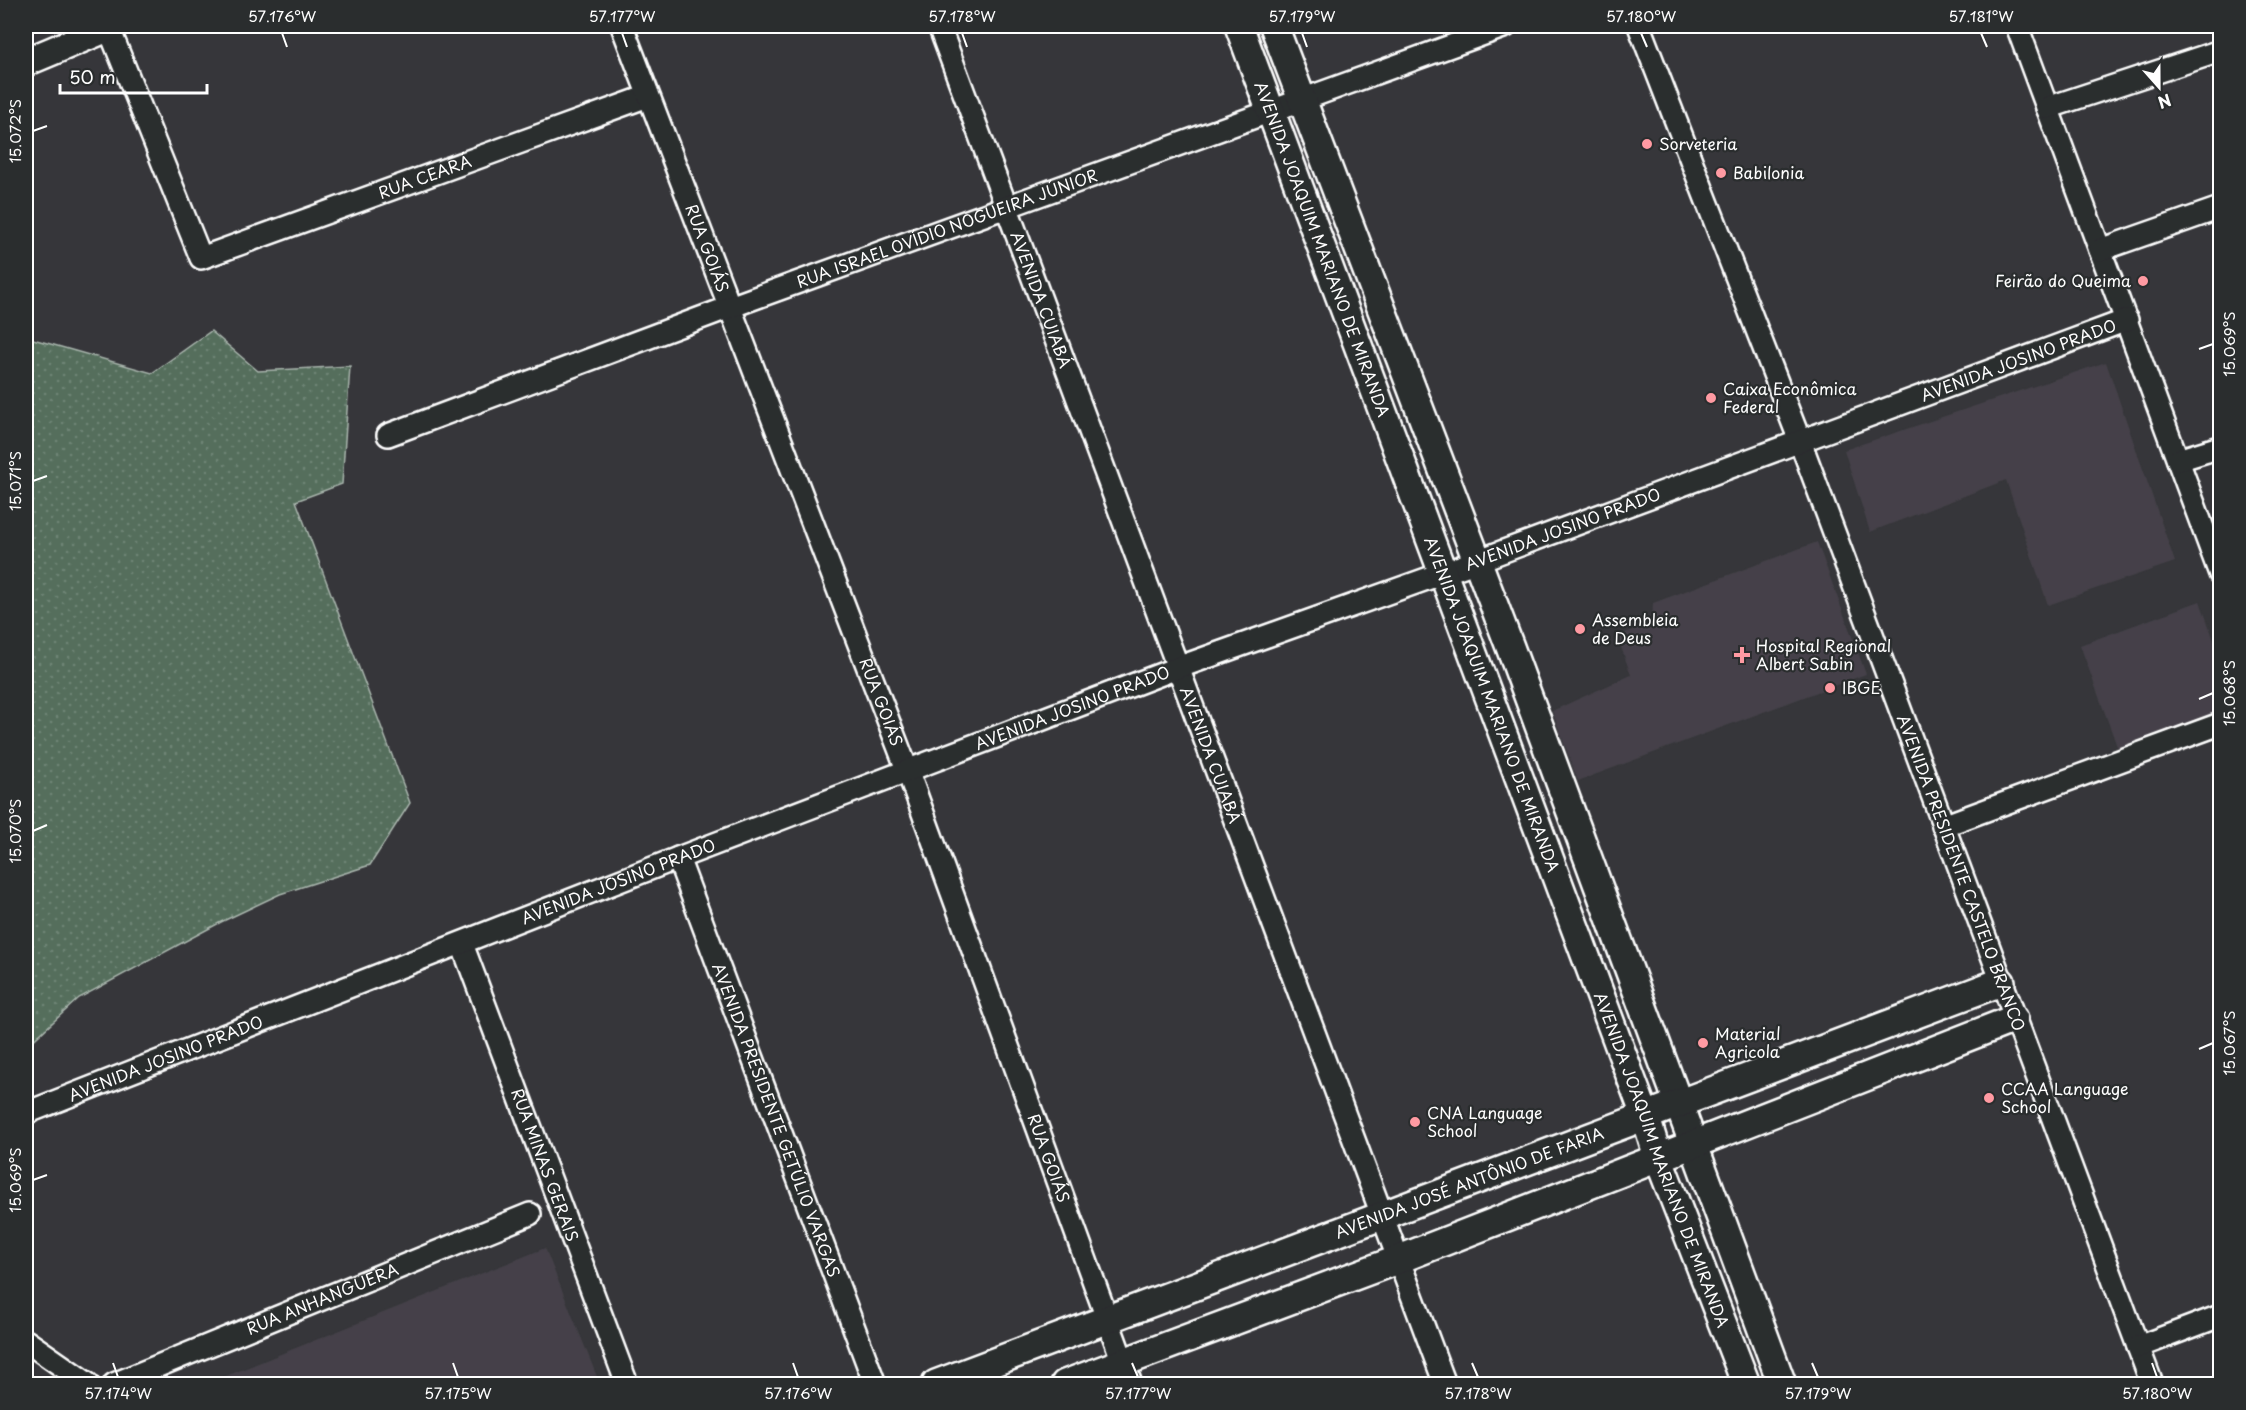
<svg xmlns="http://www.w3.org/2000/svg" width="2246" height="1410" viewBox="0 0 2246 1410" font-family="'Playpen Sans',sans-serif">
<style>
.built{fill:#444148}
.grass{fill:url(#grass-dots);stroke:#aab6ae;stroke-width:1.5}
.lines{fill:none;stroke-linecap:round;stroke-linejoin:round}
.minor-casing{stroke:#fff;stroke-width:26}
.tertiary-casing{stroke:#fff;stroke-width:32}
.minor{stroke:#2a2d2e;stroke-width:21}
.tertiary{stroke:#2a2d2e;stroke-width:27}
.ticks{fill:none;stroke:#fff;stroke-width:2}
.poi-dot{fill:#ff9aa2;stroke:#2a2d2e;stroke-width:2}
.labels{text-anchor:middle;stroke-width:4.5;stroke-linejoin:round;paint-order:stroke}
.poi-label{font-size:16px;fill:#fff;stroke:#2a2d2e;text-anchor:start}
.street-label{font-size:16px;fill:#fff;stroke:#2a2d2e}
.neatline{fill:none;stroke:#fff;stroke-width:2}
.ticks-label{font-size:15px;text-anchor:middle;fill:#fff}
</style>
<defs>
<pattern id="grass-dots" width="8" height="8" patternUnits="userSpaceOnUse" patternTransform="scale(1.5)"><rect width="8" height="8" fill="#546e5c"/><path d="M2 2h.1M6 6h.1" fill="none" stroke="#6e8474" stroke-width="1.8" stroke-linecap="round"/></pattern>
</defs>
<rect width="100%" height="100%" fill="#36363a"/>
<filter id="ink" filterUnits="userSpaceOnUse"><feTurbulence type="fractalNoise" baseFrequency=".0167" numOctaves="2"/><feDisplacementMap in="SourceGraphic" scale="12" xChannelSelector="R" yChannelSelector="G"/><feConvolveMatrix kernelMatrix="1 2 1 2 8 2 1 2 1" color-interpolation-filters="sRGB"/></filter>
<g filter="url(#ink)">
<path class="built" d="M2106 362 2175 562 2048 605 2006 480 1870 532 1844 450Z
M1817 542 1866 674 1578 781 1552 711 1631 675 1617 636 1652 623 1653 603Z
M2200 601 2220 657V711L2118 749 2080 645Z
M545 1248 600 1384H206Z"/>
<path class="grass" d="M211 331 258 371 350 366 342 484 296 501 410 803 370 865 280 894 221 922 79 998 26 1047V337L152 373Z"/>
<g class="lines">
<g class="minor-casing">
<g id="minor">
<path id="s1" d="M108 26 201 258 648 96"/>
<path id="s2" d="M622 26 908 772 1131 1384"/>
<path id="s3" d="M939 26 1445 1384"/>
<path id="s4" d="M1639 26 1800 441 2152 1384"/>
<path d="M2017 26 2220 574"/>
<path d="M2047 108 2220 51"/>
<path d="M2100 250 2220 208"/>
<path id="s5" d="M388 435 730 307 1506 26"/>
<path d="M2178 460 2220 447"/>
<path d="M1943 826 2220 724"/>
<path id="s6" d="M678 858 875 1384"/>
<path id="s7" d="M462 944 627 1384"/>
<path id="s8" d="M26 1113 678 858 1177 668 1477 561 2127 320"/>
<path d="M26 1341 88 1384"/>
<path d="M2138 1347 2220 1316"/>
<path id="s9" d="M114 1384 530 1214"/>
</g>
</g>
<g class="tertiary-casing">
<g id="tertiary">
<path id="s10" d="M1239 26 1646 1118 1658 1157 1746 1384"/>
<path d="M1274 26 1510 647 1782 1384"/>
<path d="M26 62 112 26"/>
<path id="s11" d="M936 1384 2001 982"/>
<path d="M1065 1384 1397 1260 2014 1019"/>
</g>
</g>
<use href="#minor" class="minor"/>
<use href="#tertiary" class="tertiary"/>
</g>
</g>
<path class="ticks" d="M282 33 287 47M622 33 627 47M962 33 967 47M1302 33 1307 47M1641 33 1647 47M1981 33 1987 47M33 131 47 126M2199 349 2213 344M33 481 47 476M2199 699 2213 693M33 831 47 825M2199 1049 2213 1043M33 1180 47 1175M113 1363 118 1377M453 1363 458 1377M793 1363 798 1377M1132 1363 1138 1377M1472 1363 1478 1377M1812 1363 1818 1377M2152 1363 2157 1377"/>
<g class="poi-dot">
<circle cx="1647" cy="144" r="6"/>
<circle cx="1721" cy="173" r="6"/>
<circle cx="2143" cy="281" r="6"/>
<circle cx="1711" cy="398" r="6"/>
<circle cx="1580" cy="629" r="6"/>
<path d="M1739 646h6v6h6v6h-6v6h-6v-6h-6v-6h6z"/>
<circle cx="1830" cy="688" r="6"/>
<circle cx="1703" cy="1043" r="6"/>
<circle cx="1989" cy="1098" r="6"/>
<circle cx="1415" cy="1122" r="6"/>
</g>
<g class="labels">
<g class="poi-label">
<text x="1659" y="150">Sorveteria</text>
<text x="1733" y="179">Babilonia</text>
<text x="2131" y="287" text-anchor="end">Feirão do Queima</text>
<text x="1723" y="395">Caixa Econômica<tspan x="1723" dy="18">Federal</tspan></text>
<text x="1592" y="626">Assembleia<tspan x="1592" dy="18">de Deus</tspan></text>
<text x="1756" y="652">Hospital Regional<tspan x="1756" dy="18">Albert Sabin</tspan></text>
<text x="1842" y="694">IBGE</text>
<text x="1715" y="1040">Material<tspan x="1715" dy="18">Agricola</tspan></text>
<text x="2001" y="1095">CCAA Language<tspan x="2001" dy="18">School</tspan></text>
<text x="1427" y="1119">CNA Language<tspan x="1427" dy="18">School</tspan></text>
</g>
<g class="street-label">
<text dy="6" stroke="none"><textPath href="#s1" startOffset="488">RUA CEARÁ</textPath></text>
<text dy="6" stroke="none"><textPath href="#s5" startOffset="596">RUA ISRAEL OVÍDIO NOGUEIRA JÚNIOR</textPath></text>
<text dy="6" stroke="none"><textPath href="#s2" startOffset="238">RUA GOIÁS</textPath></text>
<text dy="6" stroke="none"><textPath href="#s10" startOffset="238">AVENIDA JOAQUIM MARIANO DE MIRANDA</textPath></text>
<text dy="6" stroke="none"><textPath href="#s3" startOffset="292">AVENIDA CUIABÁ</textPath></text>
<text dy="6" stroke="none"><textPath href="#s8" startOffset="2130">AVENIDA JOSINO PRADO</textPath></text>
<text dy="6" stroke="none"><textPath href="#s8" startOffset="1644">AVENIDA JOSINO PRADO</textPath></text>
<text dy="6" stroke="none"><textPath href="#s2" startOffset="724">RUA GOIÁS</textPath></text>
<text dy="6" stroke="none"><textPath href="#s10" startOffset="724">AVENIDA JOAQUIM MARIANO DE MIRANDA</textPath></text>
<text dy="6" stroke="none"><textPath href="#s8" startOffset="1122">AVENIDA JOSINO PRADO</textPath></text>
<text dy="6" stroke="none"><textPath href="#s3" startOffset="778">AVENIDA CUIABÁ</textPath></text>
<text dy="6" stroke="none"><textPath href="#s4" startOffset="906">AVENIDA PRESIDENTE CASTELO BRANCO</textPath></text>
<text dy="6" stroke="none"><textPath href="#s8" startOffset="636">AVENIDA JOSINO PRADO</textPath></text>
<text dy="6" stroke="none"><textPath href="#s8" startOffset="150">AVENIDA JOSINO PRADO</textPath></text>
<text dy="6" stroke="none"><textPath href="#s6" startOffset="280">AVENIDA PRESIDENTE GETÚLIO VARGAS</textPath></text>
<text dy="6" stroke="none"><textPath href="#s2" startOffset="1210">RUA GOIÁS</textPath></text>
<text dy="6" stroke="none"><textPath href="#s10" startOffset="1210">AVENIDA JOAQUIM MARIANO DE MIRANDA</textPath></text>
<text dy="6" stroke="none"><textPath href="#s7" startOffset="236">RUA MINAS GERAIS</textPath></text>
<text dy="6" stroke="none"><textPath href="#s11" startOffset="570">AVENIDA JOSÉ ANTÔNIO DE FARIA</textPath></text>
<text dy="6" stroke="none"><textPath href="#s9" startOffset="225">RUA ANHANGUERA</textPath></text>
</g>
</g>
<rect width="2246" height="1410" fill="none" stroke="#2a2d2e" stroke-width="66"/>
<g transform="translate(2159 87) rotate(159)" stroke="#2a2d2e" stroke-width="4.5" paint-order="stroke">
<path d="M0-4.5L10 22L0 15L-10 22Z" fill="#ffffff"/>
<text y="-9" font-size="16" font-weight="bold" text-anchor="middle" fill="#ffffff">N</text>
</g>
<path d="M60 84v9h147v-9" fill="none" stroke="#ffffff" stroke-width="3"/>
<text x="69" y="84" font-size="18" fill="#ffffff" stroke="#2a2d2e" stroke-width="4.5" paint-order="stroke">50 m</text>
<rect x="33" y="33" width="2180" height="1344" class="neatline"/>
<g class="ticks-label">
<text x="282" y="22">57.176°W</text>
<text x="622" y="22">57.177°W</text>
<text x="962" y="22">57.178°W</text>
<text x="1302" y="22">57.179°W</text>
<text x="1641" y="22">57.180°W</text>
<text x="1981" y="22">57.181°W</text>
<text transform="translate(16 131) rotate(-90)" y="5">15.072°S</text>
<text transform="translate(2230 344) rotate(-90)" y="5">15.069°S</text>
<text transform="translate(16 481) rotate(-90)" y="5">15.071°S</text>
<text transform="translate(2230 693) rotate(-90)" y="5">15.068°S</text>
<text transform="translate(16 831) rotate(-90)" y="5">15.070°S</text>
<text transform="translate(2230 1043) rotate(-90)" y="5">15.067°S</text>
<text transform="translate(16 1180) rotate(-90)" y="5">15.069°S</text>
<text x="118" y="1399">57.174°W</text>
<text x="458" y="1399">57.175°W</text>
<text x="798" y="1399">57.176°W</text>
<text x="1138" y="1399">57.177°W</text>
<text x="1478" y="1399">57.178°W</text>
<text x="1818" y="1399">57.179°W</text>
<text x="2157" y="1399">57.180°W</text>
</g>
</svg>
